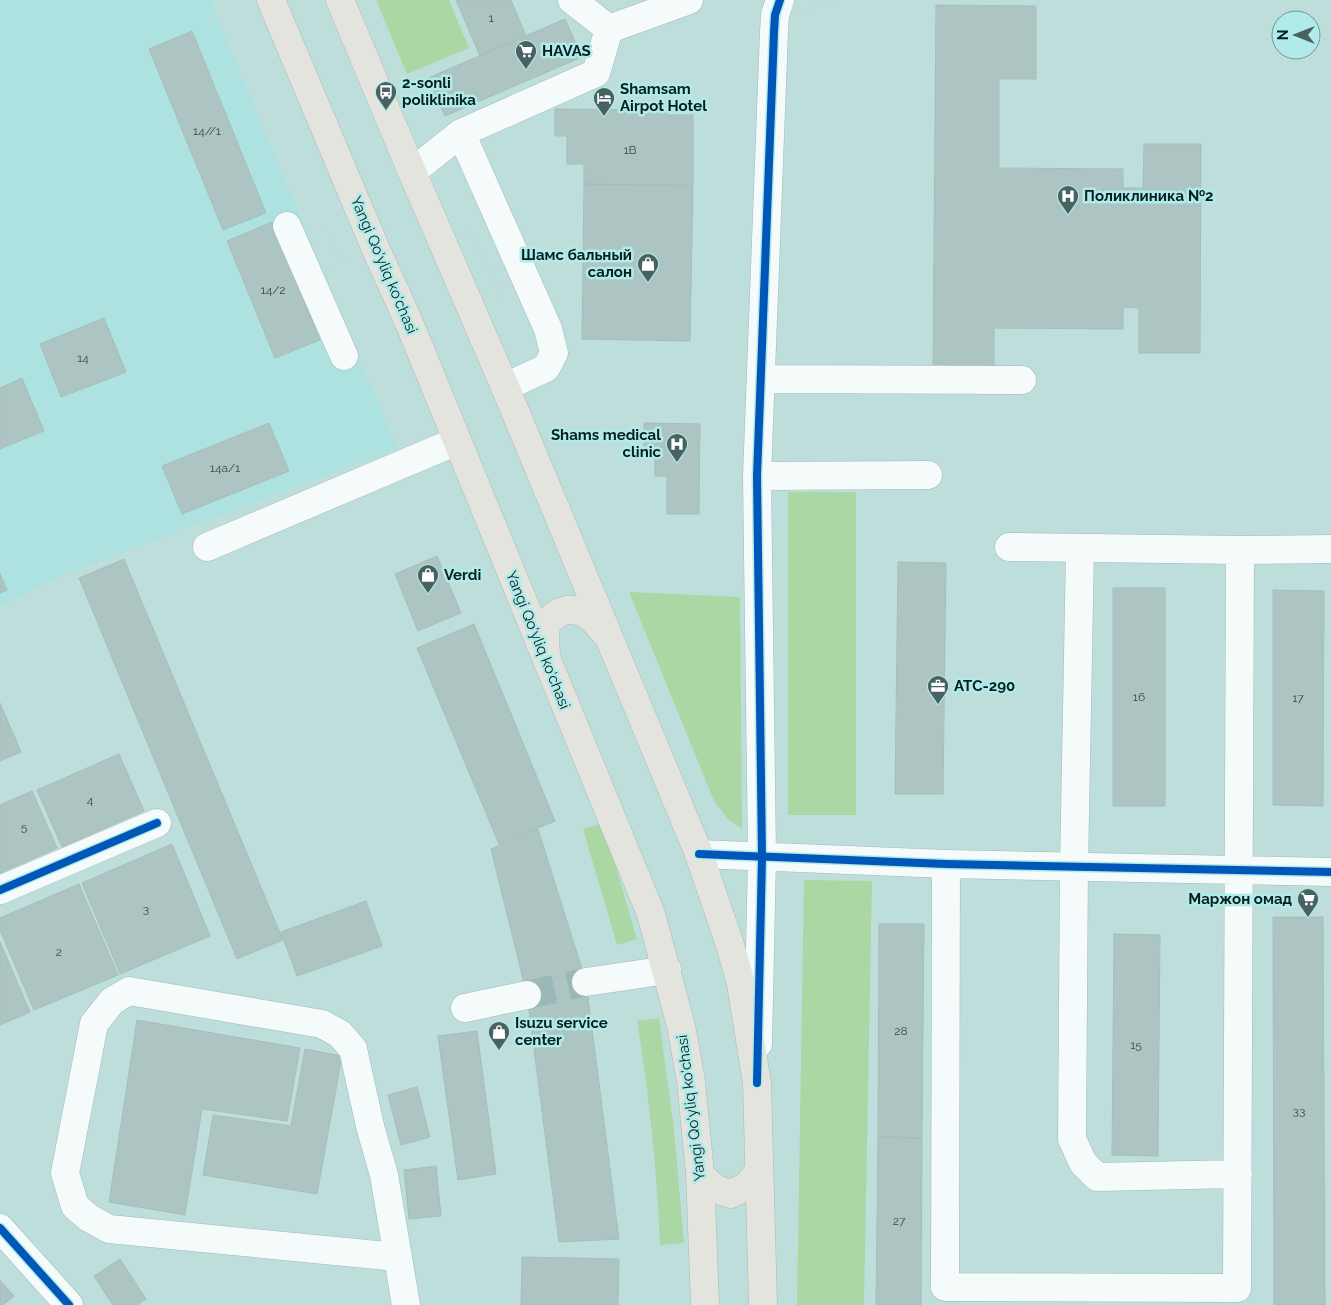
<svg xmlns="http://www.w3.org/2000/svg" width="1331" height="1305" viewBox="0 0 1331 1305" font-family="Raleway,sans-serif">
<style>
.built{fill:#aee2e0}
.green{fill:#abd7a5}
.building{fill:#adc5c2;stroke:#a6beba}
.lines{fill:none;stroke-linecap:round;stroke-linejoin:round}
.minor-tunnel{stroke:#99b8b6;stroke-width:28;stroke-dasharray:28 14;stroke-linecap:butt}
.minor-casing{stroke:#a0bab8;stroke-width:29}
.major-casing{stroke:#a9bab9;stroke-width:29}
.path{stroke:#c8d2d2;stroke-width:3;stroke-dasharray:1 4;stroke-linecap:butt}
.minor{stroke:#f5fafa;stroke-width:28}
.major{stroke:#e3e4de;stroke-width:28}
.cycleway-casing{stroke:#b1ebe9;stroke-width:11}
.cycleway{stroke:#0057b8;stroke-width:8}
.labels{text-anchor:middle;stroke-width:5;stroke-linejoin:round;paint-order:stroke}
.number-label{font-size:12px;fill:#334b4a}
.poi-label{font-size:15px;font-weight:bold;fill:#071f1e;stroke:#b1ebe9;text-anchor:start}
.street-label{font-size:15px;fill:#071f1e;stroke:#b1ebe9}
</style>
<rect width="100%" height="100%" fill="#bededc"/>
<path class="built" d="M0 0H210L397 448 58 577 0 606Z"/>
<path class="green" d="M376 0H449L469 48 407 74Z
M788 492H856V815H788Z
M629 592 740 597 742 829 728 819 714 801Z
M603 823 637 939 617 945 583 829Z
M804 880 872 881 864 1305H797Z
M659 1018 674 1130 684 1243 660 1245C657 1169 649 1095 637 1021Z"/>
<path class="building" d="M456 0H511L526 36 480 56Z
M936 5 1036 6V79H999V168L1123 169V188H1143L1144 144H1201L1200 353H1139V308L1123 307V329L994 328V372L933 371Z
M565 19 582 57 445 116 428 78Z
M192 31 266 213 223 230 149 49Z
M555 109 668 110V115H693V185L584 184V164H567V136H555Z
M584 184 693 186 690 341 582 339Z
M272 222 320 340 275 358 227 241Z
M104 318 126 372 61 397 40 344Z
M22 378 44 431 0 449V388Z
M269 423 289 471 182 514 162 466Z
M644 423 700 424 699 514H667V476H655V450H644Z
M437 556 461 613 418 631 395 574Z
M124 559 283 940 237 959 79 578Z
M898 562 946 563 943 794H895Z
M0 573 7 590 0 593Z
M1113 588H1165V806H1113Z
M1273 590 1324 591 1323 806 1273 805Z
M474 624 555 821 499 844 417 648Z
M0 703 21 752 0 761Z
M119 754 144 811 62 847 37 790Z
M32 791 57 848 0 873V805Z
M538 829 586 982 619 1239 559 1242 527 995 491 849Z
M172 844 210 936 120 974 82 883Z
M79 884 118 975 34 1010 0 930V918Z
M366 901 382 946 297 976 281 932Z
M1273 917H1323L1325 1305H1274Z
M879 924H924L922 1138 878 1137Z
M1114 934 1160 935 1158 1156 1112 1155Z
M0 942 30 1012 0 1025Z
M137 1020 300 1048 287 1121 202 1109 185 1215 109 1202Z
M477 1031 496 1174 458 1180 438 1036Z
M305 1049 342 1056 317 1194 203 1175 213 1115 291 1126Z
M417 1087 430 1137 401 1145 388 1095Z
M878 1137 922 1138 921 1305H876Z
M436 1166 441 1216 409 1219 404 1170Z
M522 1257 619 1259 618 1305H521Z
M120 1259 146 1299 137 1305H113L94 1276Z
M0 1280 14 1296 3 1305H0Z"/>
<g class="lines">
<path class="minor-tunnel" d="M527 995 586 982"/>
<g class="minor-casing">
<path id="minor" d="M572 0 609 29 689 0
M461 133 596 73 609 29
M412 172 461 133 548 329 554 353 546 368 505 387
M287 226 344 356
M761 379 1022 380
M757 476 928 475
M207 547 457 441
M1009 547 1240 550
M1080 550 1074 867 1072 1139 1083 1163 1097 1177 1238 1174
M699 854 946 864 1331 872
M946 864 945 1287 1237 1288 1240 550 1331 549
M0 890 157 823
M586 982 667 970
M465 1008 527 995
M758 1044 762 857 757 476 774 32 775 15 780 0
M0 1228 69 1305
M397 1257 109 1229 89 1218 75 1206 65 1173 94 1024 112 1001 129 991 322 1024 340 1034 353 1049 370 1126 384 1175 406 1305"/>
</g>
<g class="major-casing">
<path id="major" d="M271 0 375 247 410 325 651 914 681 1026 691 1081 700 1173 705 1305
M340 0 412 172 505 387 699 854 730 945 741 984 757 1083 763 1305
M546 656C546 646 543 634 547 624 549 620 554 616 558 613 578 603 593 618 605 633
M700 1173C708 1185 717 1191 731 1194L747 1186 759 1171"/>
</g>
<path class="path" d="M805 9 843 0
M325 224 341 263
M469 231 504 301
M334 266 351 258"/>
<use href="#minor" class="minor"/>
<use href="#major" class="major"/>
<g class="cycleway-casing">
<path id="cycleway" d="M699 854 946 864 1331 872
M0 890 157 823
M757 1083 762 857 757 476 774 32 775 15 780 0
M0 1228 69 1305"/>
</g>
<use href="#cycleway" class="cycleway"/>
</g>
<defs>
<g id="supermarket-pin" transform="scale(1.125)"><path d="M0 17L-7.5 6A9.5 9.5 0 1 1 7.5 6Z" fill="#476260" stroke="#b1ebe9"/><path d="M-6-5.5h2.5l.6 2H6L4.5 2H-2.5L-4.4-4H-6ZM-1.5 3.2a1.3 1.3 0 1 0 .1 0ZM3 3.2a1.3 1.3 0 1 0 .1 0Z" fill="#fff"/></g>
<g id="bus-pin" transform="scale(1.125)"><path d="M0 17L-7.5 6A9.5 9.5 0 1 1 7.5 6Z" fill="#476260" stroke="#b1ebe9"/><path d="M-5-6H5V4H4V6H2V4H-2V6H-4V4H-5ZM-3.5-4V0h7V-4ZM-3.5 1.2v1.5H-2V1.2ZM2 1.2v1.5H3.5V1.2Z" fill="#fff"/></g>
<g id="hotel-pin" transform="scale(1.125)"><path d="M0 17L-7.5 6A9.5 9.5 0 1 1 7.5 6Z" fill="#476260" stroke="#b1ebe9"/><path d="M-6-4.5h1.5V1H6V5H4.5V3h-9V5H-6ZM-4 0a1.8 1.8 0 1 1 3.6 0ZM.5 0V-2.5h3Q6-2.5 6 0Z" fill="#fff"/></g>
<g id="hospital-pin" transform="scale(1.125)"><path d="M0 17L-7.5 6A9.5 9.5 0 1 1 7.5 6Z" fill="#476260" stroke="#b1ebe9"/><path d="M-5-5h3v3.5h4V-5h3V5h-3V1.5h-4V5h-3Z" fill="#fff"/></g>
<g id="shop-pin" transform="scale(1.125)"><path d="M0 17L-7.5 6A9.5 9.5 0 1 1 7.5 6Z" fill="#476260" stroke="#b1ebe9"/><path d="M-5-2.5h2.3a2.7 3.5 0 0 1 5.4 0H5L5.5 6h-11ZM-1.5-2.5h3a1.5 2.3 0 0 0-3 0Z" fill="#fff"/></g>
<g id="office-pin" transform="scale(1.125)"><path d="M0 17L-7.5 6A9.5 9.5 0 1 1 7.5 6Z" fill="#476260" stroke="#b1ebe9"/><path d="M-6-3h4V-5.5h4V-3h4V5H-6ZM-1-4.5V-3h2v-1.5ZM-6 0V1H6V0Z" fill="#fff"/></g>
</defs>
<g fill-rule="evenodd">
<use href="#supermarket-pin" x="526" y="51"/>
<use href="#bus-pin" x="386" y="92"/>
<use href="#hotel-pin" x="604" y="98"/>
<use href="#hospital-pin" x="1068" y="196"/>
<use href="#shop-pin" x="648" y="264"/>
<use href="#hospital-pin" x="677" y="444"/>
<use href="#shop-pin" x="428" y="575"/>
<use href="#office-pin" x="938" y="686"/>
<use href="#supermarket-pin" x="1308" y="899"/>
<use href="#shop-pin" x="499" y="1032"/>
</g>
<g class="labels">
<g class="number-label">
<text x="491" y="22">1</text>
<text x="207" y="135">14//1</text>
<text x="630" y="154">1B</text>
<text x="273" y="294">14/2</text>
<text x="83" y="362">14</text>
<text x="225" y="472">14a/1</text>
<text x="1139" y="701">16</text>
<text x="1298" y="702">17</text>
<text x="90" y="804">4</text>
<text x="24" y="831">5</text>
<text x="146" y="913">3</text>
<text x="59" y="956">2</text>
<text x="901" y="1035">28</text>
<text x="1136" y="1049">15</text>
<text x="1299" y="1115">33</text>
<text x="899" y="1225">27</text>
</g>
<g class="poi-label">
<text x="542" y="56">HAVAS</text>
<text x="402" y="88">2-sonli<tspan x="402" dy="17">poliklinika</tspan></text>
<text x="620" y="94">Shamsam<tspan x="620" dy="17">Airpot Hotel</tspan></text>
<text x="1084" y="201">Поликлиника №2</text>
<text x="632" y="260" text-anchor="end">Шамс бальный<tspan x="632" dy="17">салон</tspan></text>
<text x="661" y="440" text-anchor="end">Shams medical<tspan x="661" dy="17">clinic</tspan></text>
<text x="444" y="580">Verdi</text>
<text x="954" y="691">ATC-290</text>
<text x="1292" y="904" text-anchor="end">Маржон омад</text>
<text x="515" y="1028">Isuzu service<tspan x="515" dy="17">center</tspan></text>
</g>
<g class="street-label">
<text transform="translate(384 265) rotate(67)" y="5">Yangi Qo'yliq ko'chasi</text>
<text transform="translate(538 640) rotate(68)" y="5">Yangi Qo'yliq ko'chasi</text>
<text transform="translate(691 1108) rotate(-97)" y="5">Yangi Qo'yliq ko'chasi</text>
</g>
</g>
<g transform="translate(1296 35) rotate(270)"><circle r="24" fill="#b1ebe9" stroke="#6d9998"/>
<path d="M0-4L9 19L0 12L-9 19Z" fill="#476260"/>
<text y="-8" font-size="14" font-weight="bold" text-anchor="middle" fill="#071f1e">N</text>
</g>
</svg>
